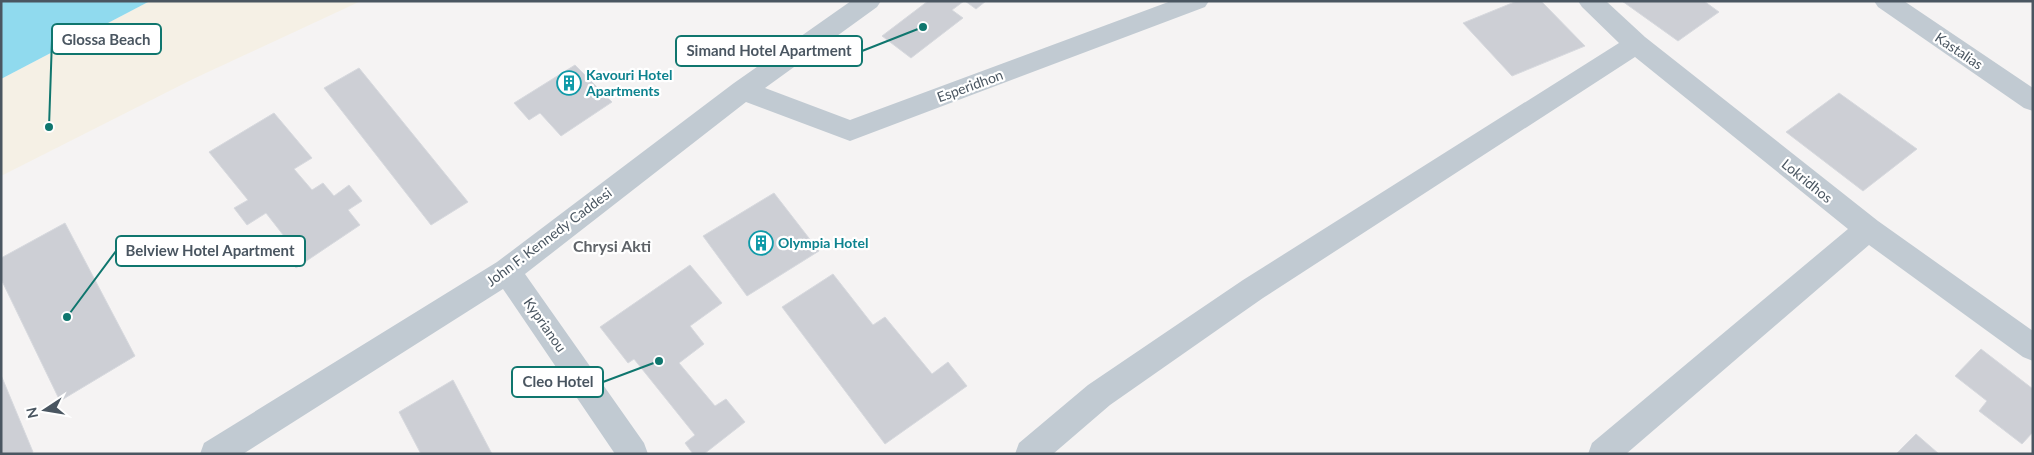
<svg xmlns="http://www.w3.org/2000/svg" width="2034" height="455" viewBox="0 0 2034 455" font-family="Lato,sans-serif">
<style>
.sand{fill:#f5f0e5}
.water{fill:#90daee}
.building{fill:#cdcfd5;stroke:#d7d9de}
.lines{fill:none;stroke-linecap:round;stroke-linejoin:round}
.minor{fill:#c1cad2;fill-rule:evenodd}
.labels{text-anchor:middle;stroke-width:4.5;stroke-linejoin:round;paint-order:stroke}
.street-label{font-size:14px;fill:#4a5661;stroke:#fff}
.culture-label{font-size:14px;font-weight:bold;fill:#0d838f;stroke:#fff;text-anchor:start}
.quarter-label{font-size:16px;font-weight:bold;fill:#5f6368;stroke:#fff}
.leader{fill:none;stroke:#0f766e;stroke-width:2}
.callout-dot{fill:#0f766e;stroke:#fff;stroke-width:2}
.callout{fill:#fff;stroke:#0f766e;stroke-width:2}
.callout-label{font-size:15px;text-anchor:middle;font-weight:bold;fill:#4a5661}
</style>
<rect width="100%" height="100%" fill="#f5f3f3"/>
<path class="sand" d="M150 1H361L193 79 1 176V79Z"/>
<path class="water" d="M1 1H150L1 79Z"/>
<path class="building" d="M928 1H964L952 10 963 18 911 58 882 36Z
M965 1H986L976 9Z
M1517 1H1541L1585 46 1512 76 1463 23Z
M1622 1H1704L1719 12 1678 41Z
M575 65 612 102 561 136 540 113 529 120 514 103Z
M359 68 468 202 431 225 324 88Z
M1839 93 1917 149 1863 191 1786 132Z
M274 113 312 158 294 169 312 190 323 183 334 196 349 185 362 201 348 210 360 225 296 268 277 244 284 236 266 213 247 225 234 208 248 200 209 152Z
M774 193 819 251 747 296 703 236Z
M65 223 135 356 60 401 1 279V258Z
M690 265 722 303 690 326 704 344 679 363 715 406 726 399 745 422 704 454H693L685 443 695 435 634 359 628 363 600 327Z
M833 274 873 325 885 317 932 374 948 362 967 386 885 444 782 307Z
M1981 349 2033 389V432L2022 444 1979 411 1987 401 1955 376Z
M1 375 33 452 29 454H1Z
M453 380 492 454H421L399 412Z
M1916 434 1939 454H1896Z"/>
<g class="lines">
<path class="minor" d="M851 1H881L877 7 765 88 850 120 1171 1H1209L1205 7 850 141 746 102 525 274 644 443 648 454H615L503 289 243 454H200L204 443 497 262 734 83Z
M1578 1H1606L1645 37 1878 221 2033 331V361L2023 357 1869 245 1626 454H1588L1592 443 1848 229 1635 57 1263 298 1110 405 1053 454H1015L1019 443 1088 385 1243 280 1619 43 1582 7Z
M1874 1H1904L2033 88V111L2024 108 1878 7Z"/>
</g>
<defs>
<g id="building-ring" transform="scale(1.25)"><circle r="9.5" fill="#fff" stroke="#0f9aa8" stroke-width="1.5"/><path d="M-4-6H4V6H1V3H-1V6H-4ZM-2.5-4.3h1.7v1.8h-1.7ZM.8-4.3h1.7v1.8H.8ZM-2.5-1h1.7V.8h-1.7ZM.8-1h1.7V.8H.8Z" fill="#0f9aa8"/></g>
</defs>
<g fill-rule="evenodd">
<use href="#building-ring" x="569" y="83"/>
<use href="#building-ring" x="761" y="243"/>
</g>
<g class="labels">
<g class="street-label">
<text transform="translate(1959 51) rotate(34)" y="5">Kastalias</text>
<text transform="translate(970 86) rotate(-20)" y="5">Esperidhon</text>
<text transform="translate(1807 181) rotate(39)" y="5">Lokridhos</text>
<text transform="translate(549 237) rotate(-37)" y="5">John F. Kennedy Caddesi</text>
<text transform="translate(545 325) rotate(55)" y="5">Kyprianou</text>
</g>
<g class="culture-label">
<text x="586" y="80">Kavouri Hotel<tspan x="586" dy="16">Apartments</tspan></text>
<text x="778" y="248">Olympia Hotel</text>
</g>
<g class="quarter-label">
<text x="612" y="252">Chrysi Akti</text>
</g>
</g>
<path class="leader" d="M49 127L52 39M923 27L862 51M67 317L116 251M659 361L603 382"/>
<g class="callout-dot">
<circle cx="49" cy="127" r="5"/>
<circle cx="923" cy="27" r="5"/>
<circle cx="67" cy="317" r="5"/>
<circle cx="659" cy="361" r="5"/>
</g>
<g class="callout">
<rect x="52" y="24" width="109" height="30" rx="5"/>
<rect x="676" y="36" width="186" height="30" rx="5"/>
<rect x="116" y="236" width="189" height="30" rx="5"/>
<rect x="512" y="367" width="91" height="30" rx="5"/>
</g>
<g class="callout-label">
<text x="106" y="45">Glossa Beach</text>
<text x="769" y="56">Simand Hotel Apartment</text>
<text x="210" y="256">Belview Hotel Apartment</text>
<text x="558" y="387">Cleo Hotel</text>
</g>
<rect width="2034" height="455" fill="none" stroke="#4a5661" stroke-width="5"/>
<g transform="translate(45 410) rotate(258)" stroke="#ffffff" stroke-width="4" paint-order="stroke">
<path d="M0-4L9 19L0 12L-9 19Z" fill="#4a5661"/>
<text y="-8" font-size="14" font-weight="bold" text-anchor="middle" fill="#4a5661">N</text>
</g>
</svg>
